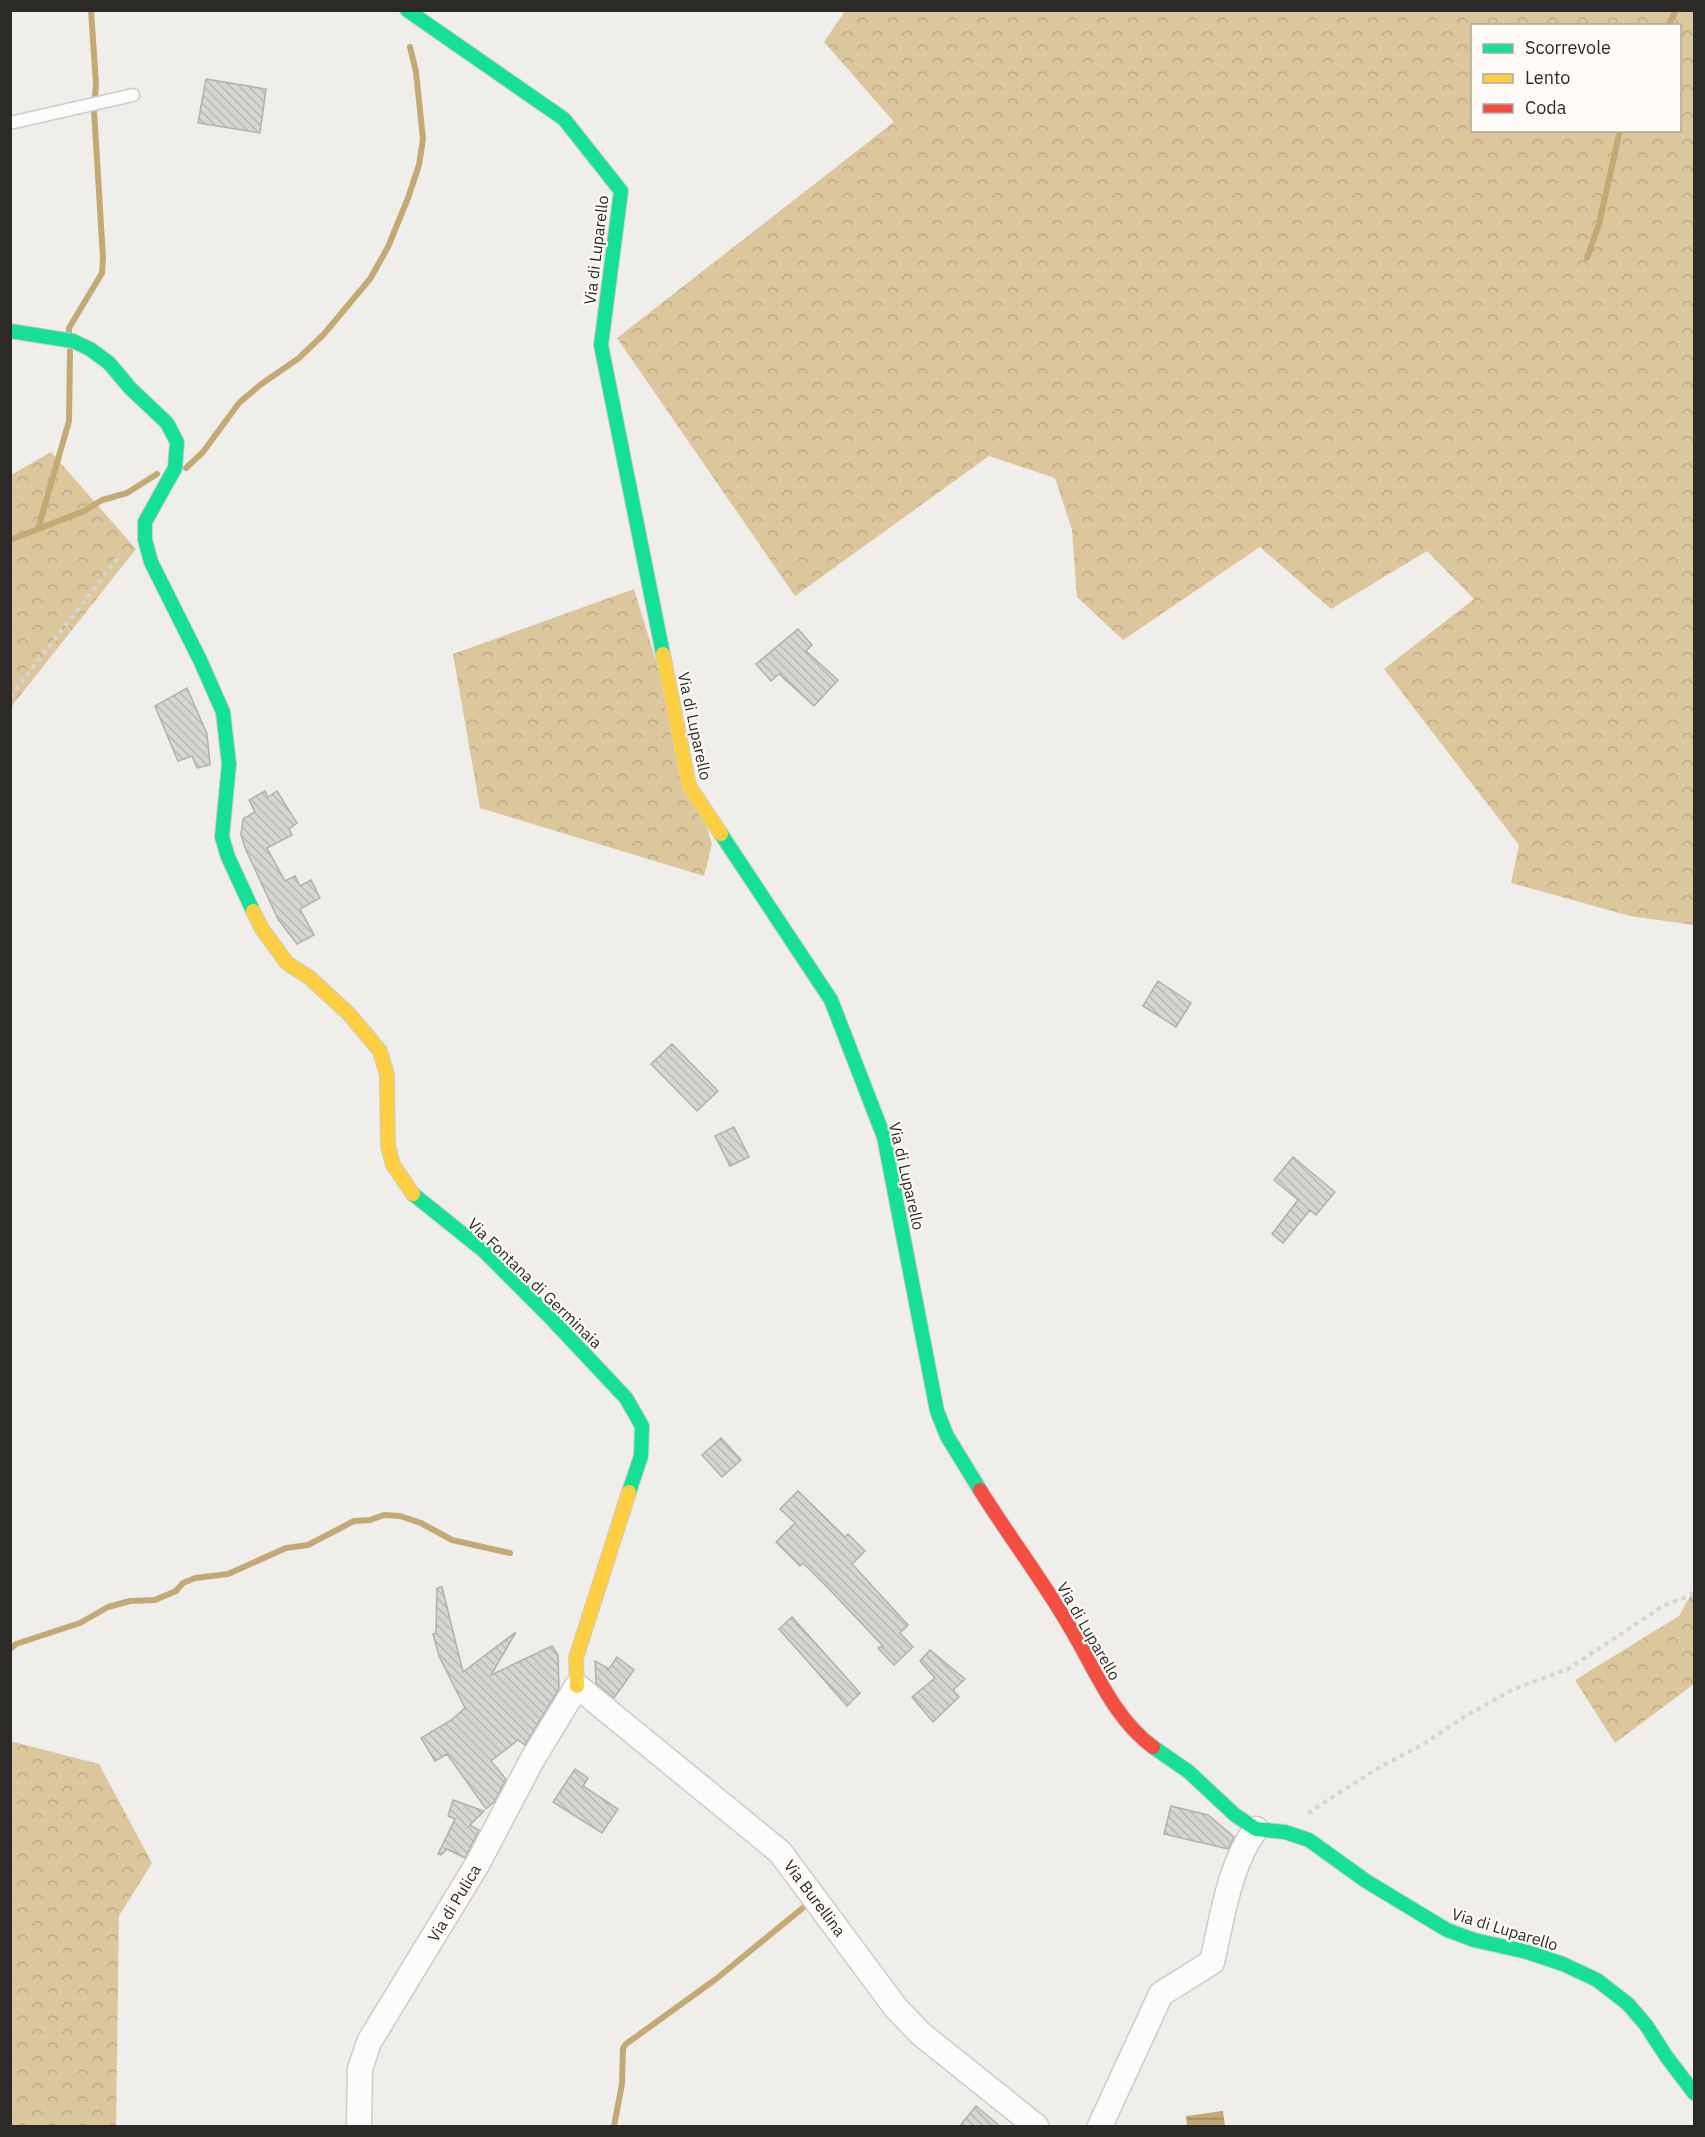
<svg xmlns="http://www.w3.org/2000/svg" width="1705" height="2137" viewBox="0 0 1705 2137" font-family="'IBM Plex Sans',sans-serif">
<style>
.forest{fill:url(#forest-crowns);fill-rule:evenodd}
.water{fill:url(#water-rules)}
.lines{fill:none;stroke-linecap:round;stroke-linejoin:round}
.stream{stroke:#c3aa75;stroke-width:6}
.building{fill:url(#building-back-hatch);stroke:#b2b0ae;stroke-width:1.5}
.lane-casing{stroke:#cdccc8;stroke-width:15}
.street-casing{stroke:#cdccc8;stroke-width:27}
.fast-casing{stroke:#cdccc8;stroke-width:16}
.slow-casing{stroke:#cdccc8;stroke-width:16}
.jam-casing{stroke:#cdccc8;stroke-width:16}
.path{stroke:#d6d5d4;stroke-width:4;stroke-dasharray:4.5 4.5;stroke-linecap:butt}
.lane{stroke:#fdfcfc;stroke-width:12}
.street{stroke:#fdfcfc;stroke-width:24}
.fast{stroke:#16e098;stroke-width:14}
.slow{stroke:#ffcf43;stroke-width:14}
.jam{stroke:#f24e42;stroke-width:14}
.labels{text-anchor:middle;stroke-width:4.5;stroke-linejoin:round;paint-order:stroke}
.street-label{font-size:16px;fill:#2b2a27;stroke:#fffcf7}
</style>
<defs>
<pattern id="forest-crowns" width="20" height="18" patternUnits="userSpaceOnUse" patternTransform="scale(1.5)"><rect width="20" height="18" fill="#dcc79c"/><path d="M2 6a3 3 0 1 1 6 0M12 15a3 3 0 1 1 6 0" fill="none" stroke="#bdab86"/></pattern>
<pattern id="water-rules" width="6" height="5" patternUnits="userSpaceOnUse" patternTransform="scale(1.5)"><rect width="6" height="5" fill="#c3aa75"/><path d="M0 2.5h6" fill="none" stroke="#9f8b60"/></pattern>
<pattern id="building-back-hatch" width="6" height="6" patternUnits="userSpaceOnUse" patternTransform="scale(1.5)"><rect width="6" height="6" fill="#d8d6d3"/><path d="M-1 5l2 2M0 0l6 6M5-1l2 2" fill="none" stroke="#bab8b5"/></pattern>
</defs>
<rect width="100%" height="100%" fill="#f0eeea"/>
<path class="forest" d="M845 11H1694V925L1630 916 1511 883 1519 845 1384 669 1474 599 1427 551 1331 609 1260 547 1123 640 1077 597 1072 530 1055 478 989 456 795 596 617 338 894 122 824 42ZM1472 26H1680V130H1472Z
M51 452 136 549 11 707V475Z
M634 589 712 844 704 876 480 808 453 654Z
M1694 1589V1684L1615 1743 1575 1680 1679 1616Z
M10 1741 99 1764 152 1863 119 1916 116 2126H11Z"/>
<path class="water" d="M1223 2111 1225 2126H1187L1186 2116Z"/>
<g class="lines">
<path class="stream" d="M1668 26 1676 10
M1587 258 1599 224 1620 130
M69 332V328L102 273 103 258 94 110 96 84 91 10
M186 468 203 452 239 403 260 385 299 358 324 334 370 279 388 247 408 198 419 165 423 139 416 72 410 47
M38 529 69 421 70 351
M10 540 84 511 102 500 127 493 157 474
M10 1649 16 1644 80 1623 108 1607 130 1601 155 1600 176 1591 183 1583 195 1578 228 1574 286 1548 308 1545 354 1521 370 1520 384 1515 400 1516 421 1523 452 1540 510 1553
M614 2126 622 2084 623 2048 626 2044 716 1979 804 1907"/>
</g>
<path class="building" d="M206 79 266 89 260 133 198 123Z
M798 629 812 645 806 651 838 680 814 706 779 674 771 681 756 664Z
M187 688 207 734 210 765 197 768 192 756 178 761 155 706Z
M265 791 268 797 277 791 297 823 289 829 292 835 267 848 285 881 295 876 300 886 311 880 320 898 300 909 314 935 297 944 278 919 246 850 241 835 243 819 255 812 249 800Z
M1158 981 1191 1003 1176 1027 1143 1006Z
M672 1044 718 1091 697 1111 651 1064Z
M734 1127 749 1157 730 1166 715 1136Z
M1293 1157 1335 1192 1316 1215 1310 1210 1283 1243 1272 1234 1298 1200 1274 1180Z
M721 1438 741 1460 722 1477 702 1455Z
M798 1491 845 1537 848 1534 865 1551 852 1564 908 1625 900 1633 913 1647 894 1665 878 1648 883 1646 828 1588 803 1563 800 1566 776 1542 795 1523 780 1509Z
M442 1587 463 1672 516 1632 491 1675 552 1646 558 1655 559 1689 525 1745 518 1740 491 1761 506 1779 495 1801 486 1809 447 1754 435 1761 421 1738 450 1721 465 1708 439 1656 433 1634 436 1633 437 1588Z
M792 1617 860 1693 847 1706 779 1629Z
M930 1650 965 1679 953 1690 959 1697 933 1722 912 1697 935 1678 920 1661Z
M617 1657 634 1670 614 1698 596 1683 595 1661 609 1669Z
M575 1769 588 1778 583 1786 618 1809 602 1833 553 1802Z
M453 1800 484 1811 470 1825 479 1830 465 1858 447 1849 441 1855 438 1854 455 1819 448 1816Z
M1171 1806 1208 1815 1234 1837 1228 1849 1164 1834Z
M976 2106 1001 2127H959Z"/>
<g class="lines">
<g class="lane-casing">
<path id="lane" d="M10 123 133 95"/>
</g>
<g class="street-casing">
<path id="street" d="M359 2126 360 2069 369 2042 478 1863 532 1760 577 1686 780 1852 896 2008 921 2034 1036 2126
M1100 2126 1161 1994 1212 1962C1222 1920 1229 1864 1256 1829"/>
</g>
<g class="fast-casing">
<path id="fast" d="M407 10 564 119 621 191 601 345 663 654
M10 331 73 341 90 349 109 363 130 388 167 423 177 442 175 468 145 522V540L151 562 200 660 223 712 229 764 222 837 228 857 253 911
M721 834 831 1000 884 1137 937 1411 947 1436 980 1490
M413 1194 484 1251 548 1315 626 1398 642 1426 641 1456 629 1492
M1153 1747 1189 1772 1235 1815 1256 1829 1285 1832 1309 1840 1366 1881 1447 1930 1474 1940 1527 1952 1563 1964 1597 1980 1628 2004 1646 2025 1666 2056 1694 2093"/>
</g>
<g class="slow-casing">
<path id="slow" d="M663 654 689 786 721 834
M253 911 262 929 287 963 310 978 349 1014 380 1051 387 1075 388 1146 393 1165 413 1194
M577 1686 576 1658 629 1492"/>
</g>
<g class="jam-casing">
<path id="jam" d="M980 1490C1008 1535 1041 1578 1068 1624 1094 1666 1112 1717 1153 1747"/>
</g>
<path class="path" d="M10 697 121 554
M1308 1813 1378 1768 1422 1745 1467 1715 1514 1689 1568 1669 1663 1606 1691 1595 1694 1589"/>
<use href="#lane" class="lane"/>
<use href="#street" class="street"/>
<use href="#fast" class="fast"/>
<use href="#slow" class="slow"/>
<use href="#jam" class="jam"/>
</g>
<g class="labels">
<g class="street-label">
<text transform="translate(596 250) rotate(-83)" y="6">Via di Luparello</text>
<text transform="translate(695 726) rotate(78)" y="6">Via di Luparello</text>
<text transform="translate(907 1176) rotate(77)" y="6">Via di Luparello</text>
<text transform="translate(535 1283) rotate(44)" y="6">Via Fontana di Germinaia</text>
<text transform="translate(1089 1631) rotate(60)" y="6">Via di Luparello</text>
<text transform="translate(815 1898) rotate(53)" y="6">Via Burellina</text>
<text transform="translate(454 1903) rotate(-59)" y="6">Via di Pulica</text>
<text transform="translate(1505 1929) rotate(17)" y="6">Via di Luparello</text>
</g>
</g>
<rect width="1705" height="2137" fill="none" stroke="#2b2a27" stroke-width="24"/>
<rect x="1471" y="24" width="210" height="108" fill="#fffcf7" stroke="#aaa8a4" stroke-width="1.5"/>
<rect x="1483" y="44" width="30" height="9" fill="#16e098" stroke="#aaa8a4" stroke-width="1.5"/>
<text x="1525" y="54" font-size="18" fill="#2b2a27">Scorrevole</text>
<rect x="1483" y="74" width="30" height="9" fill="#ffcf43" stroke="#aaa8a4" stroke-width="1.5"/>
<text x="1525" y="84" font-size="18" fill="#2b2a27">Lento</text>
<rect x="1483" y="104" width="30" height="9" fill="#f24e42" stroke="#aaa8a4" stroke-width="1.5"/>
<text x="1525" y="114" font-size="18" fill="#2b2a27">Coda</text>
</svg>
